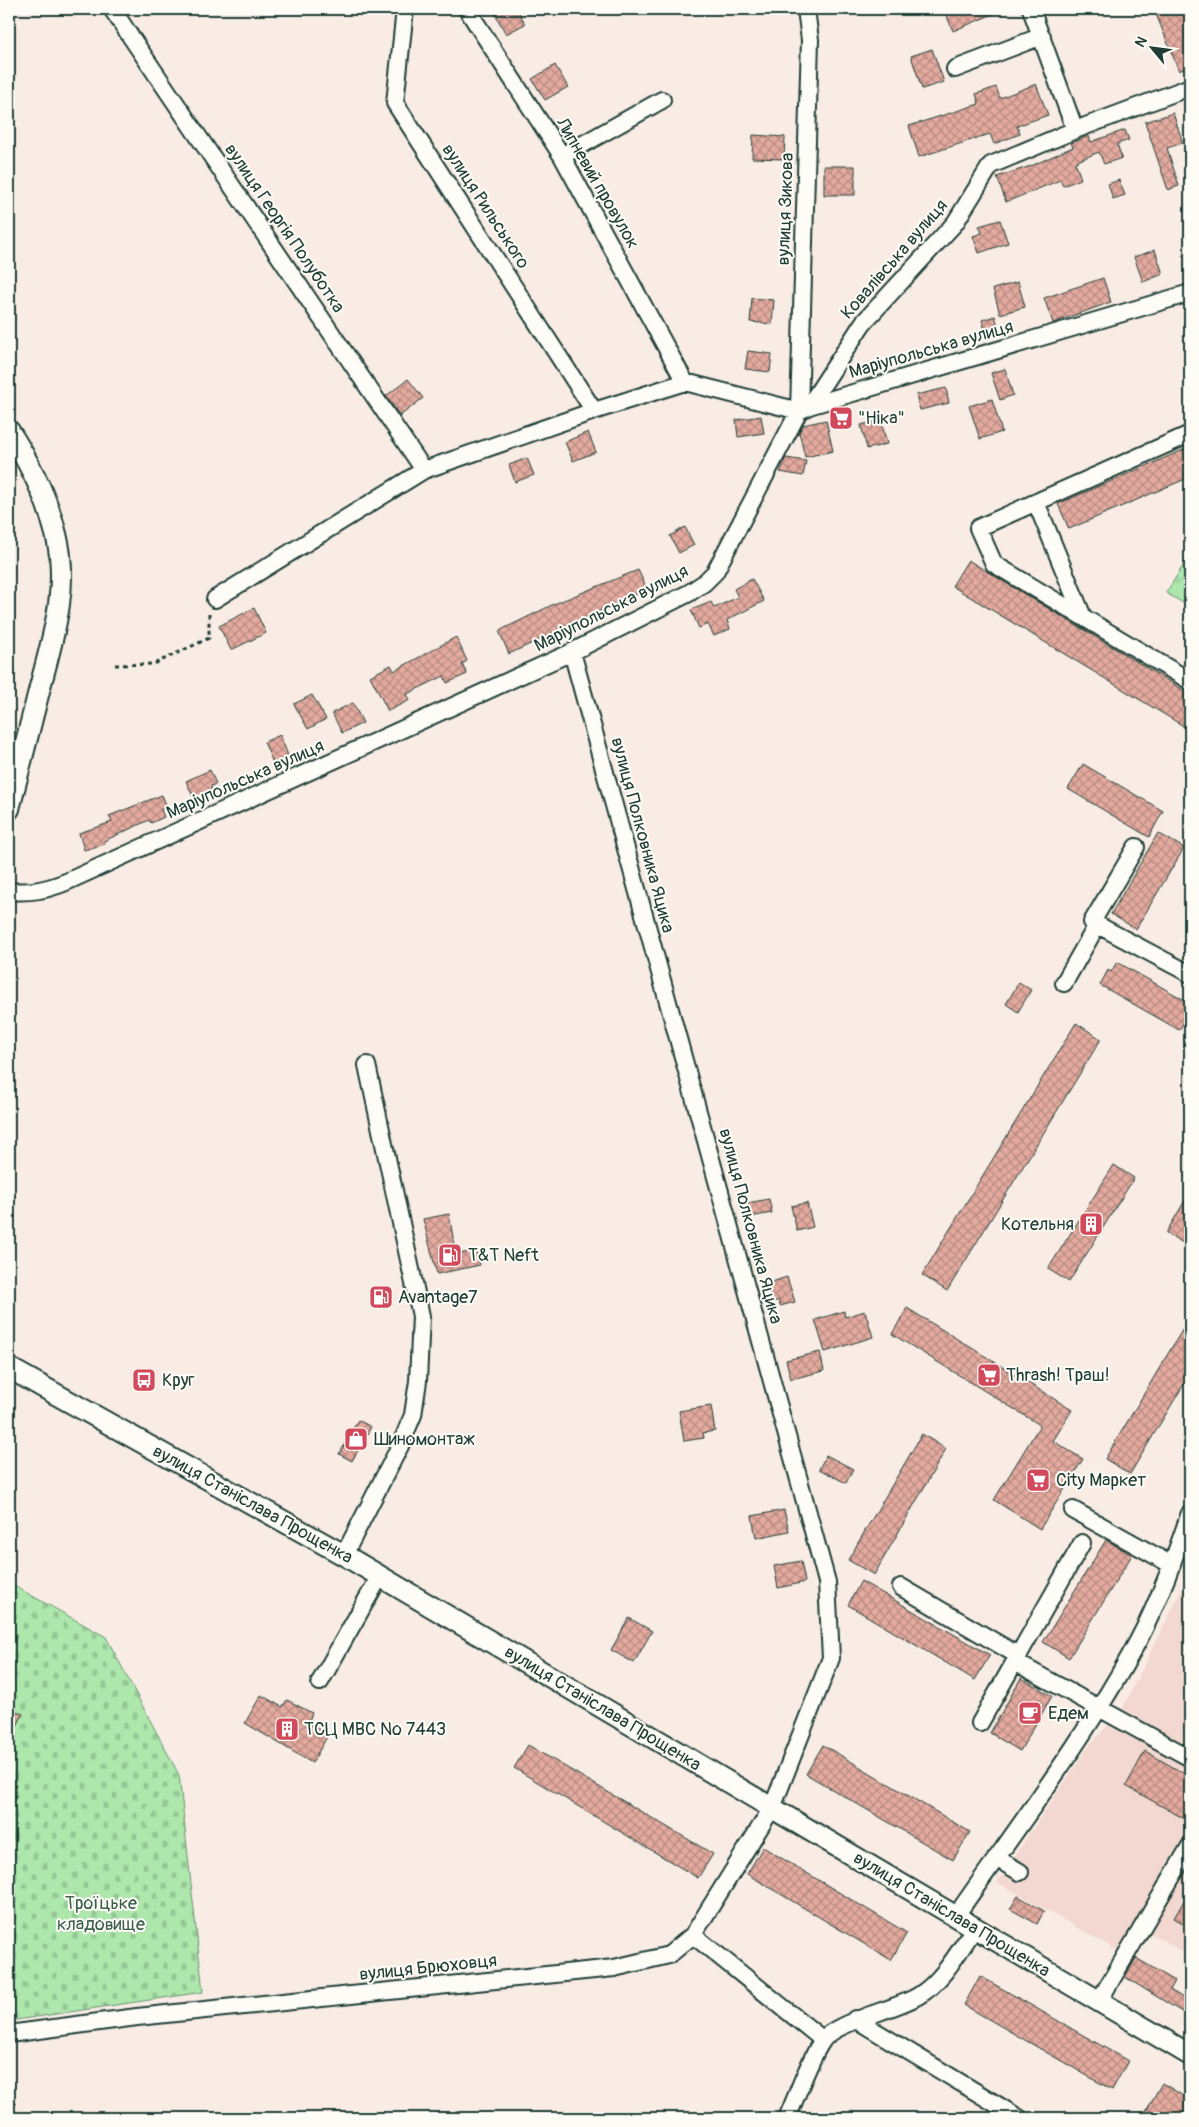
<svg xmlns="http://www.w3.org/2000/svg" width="1199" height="2127" viewBox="0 0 1199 2127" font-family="Pangolin,sans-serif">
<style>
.built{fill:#f2d8d0}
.cemetery{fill:url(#cemetery-stones);stroke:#669270}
.park{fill:url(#park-tufts);stroke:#669270}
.building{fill:url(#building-cross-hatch);stroke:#1f3d34}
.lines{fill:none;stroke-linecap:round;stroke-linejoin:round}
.minor-casing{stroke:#1f3d34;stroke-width:20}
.major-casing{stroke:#1f3d34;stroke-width:24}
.path{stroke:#1f3d34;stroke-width:3;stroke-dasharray:4 4;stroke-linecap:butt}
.minor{stroke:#fdfcf7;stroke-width:16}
.major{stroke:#fdfcf7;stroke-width:20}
.labels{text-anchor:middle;stroke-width:4;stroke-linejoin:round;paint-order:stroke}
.street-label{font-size:18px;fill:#1f3d34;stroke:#fdfcf7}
.poi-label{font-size:18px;fill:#1f3d34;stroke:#fdfcf7;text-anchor:start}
.park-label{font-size:18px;fill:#3b5f4c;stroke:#fdfcf7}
</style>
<defs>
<pattern id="cemetery-stones" width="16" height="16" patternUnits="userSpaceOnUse" patternTransform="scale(1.25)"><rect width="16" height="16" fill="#ade7ac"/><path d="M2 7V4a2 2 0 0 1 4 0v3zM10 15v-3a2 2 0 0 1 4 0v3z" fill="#94c795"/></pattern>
<pattern id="park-tufts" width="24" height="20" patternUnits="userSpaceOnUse" patternTransform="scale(1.25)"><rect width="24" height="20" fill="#ade7ac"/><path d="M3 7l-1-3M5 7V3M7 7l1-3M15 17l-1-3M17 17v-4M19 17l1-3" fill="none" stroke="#94c795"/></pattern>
<pattern id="building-cross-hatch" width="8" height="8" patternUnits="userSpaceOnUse" patternTransform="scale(1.25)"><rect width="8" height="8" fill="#e4aa9f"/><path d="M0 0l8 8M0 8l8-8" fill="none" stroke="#b88c82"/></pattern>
</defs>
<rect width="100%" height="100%" fill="#f8ece5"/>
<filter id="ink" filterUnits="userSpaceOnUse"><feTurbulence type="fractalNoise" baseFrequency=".02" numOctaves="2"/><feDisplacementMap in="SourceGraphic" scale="10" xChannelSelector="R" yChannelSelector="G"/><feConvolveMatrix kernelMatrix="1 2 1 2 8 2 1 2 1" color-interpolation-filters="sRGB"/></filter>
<g filter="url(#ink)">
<path class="built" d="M1190 1573V1956L1136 1925 1120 1952 997 1882 1089 1746 1122 1710Z"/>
<path class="cemetery" d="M9 1583 106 1637 179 1775 203 1992 9 2021Z"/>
<path class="park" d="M1186 561 1190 564V607L1166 593Z"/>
<path class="building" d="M492 9H517L525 24 506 34Z
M944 9H1005L953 31Z
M1169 9H1185L1190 22V66L1179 71 1156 14Z
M932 49 944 82 922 89 911 56Z
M555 65 568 87 545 100 532 79Z
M1036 84 1048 115 1017 126 1020 134 994 144 990 134 919 157 909 126 979 104 976 94 996 87 1000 98Z
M1173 113 1183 143 1167 148 1179 186 1168 190 1145 122Z
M1125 130 1129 140 1117 144 1122 158 1104 164 1099 152 1075 162 1081 179 1063 186 1060 180 1006 202 997 177 1031 166 1073 147 1071 143 1089 136 1091 142Z
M753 135 785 137 784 159 752 158Z
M824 166H855V195H824Z
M1119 180 1125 195 1113 199 1108 184Z
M1000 220 1008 243 979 253 973 236 982 233 979 226Z
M1155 250 1163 274 1143 282 1134 257Z
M1103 278 1111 302 1053 323 1044 298Z
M1018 282 1025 307 1000 314 993 289Z
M752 298 774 300 772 324 750 322Z
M995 316 1000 333 987 336 982 320Z
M748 351 772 354 770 372 745 369Z
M1005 369 1013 395 1000 400 991 373Z
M408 379 423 398 400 416 386 396Z
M946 388 949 403 920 410 916 395Z
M992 399 1002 432 980 439 969 406Z
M761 416 764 433 738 437 736 420Z
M826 420 833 451 805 457 799 432 803 425Z
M881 420 887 444 867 449 861 425Z
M588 432 596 452 573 461 565 442Z
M1190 447V477L1069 529 1058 504Z
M527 458 534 475 515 482 509 465Z
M786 458 806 461 803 476 780 472Z
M685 527 694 545 679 553 670 536Z
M968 560 1190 694V730L952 586Z
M638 570 647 589 509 654 499 631 554 604Z
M752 579 764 601 727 620 730 629 714 636 708 624 699 628 691 610 711 602 714 608 738 597 734 589Z
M254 608 266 633 231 650 219 626Z
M456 637 467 661 462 664 467 674 447 683 444 676 407 694 410 700 388 711 370 676 391 665 394 671Z
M312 695 326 719 308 729 294 704Z
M353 703 363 723 342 733 332 713Z
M280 735 289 758 274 765 264 742Z
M1083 764 1163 811 1149 837 1068 789Z
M210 770 216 784 211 786 214 794 196 803 186 781Z
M162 795 167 807 161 810 164 817 151 823 149 820 104 841 105 844 84 850 79 833 112 822 109 816Z
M1158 833 1184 848 1136 929 1111 914Z
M1117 962 1190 1003 1183 1017 1186 1019 1179 1030 1100 985 1108 970 1111 972Z
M1019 982 1031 990 1018 1012 1006 1004Z
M1076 1023 1101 1039 947 1291 922 1275Z
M1114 1165 1134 1178 1069 1282 1048 1269Z
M1190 1192V1247L1166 1233Z
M769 1199 772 1213 750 1217 747 1203Z
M807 1203 813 1227 797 1231 791 1206Z
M449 1214 456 1255 477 1250 480 1265 437 1274 423 1219Z
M787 1277 795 1302 780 1306 778 1300 772 1303 766 1284Z
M907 1308 1072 1410 1053 1441 1083 1459 1040 1529 994 1500 1040 1425 892 1334Z
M844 1311 845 1317 865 1311 873 1337 825 1352 815 1320Z
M1190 1317V1374L1130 1474 1105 1459Z
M820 1352 824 1371 791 1379 786 1360Z
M711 1406 715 1431 703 1433 704 1438 684 1441 679 1411Z
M358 1420 371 1427 352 1461 339 1454Z
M922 1434 946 1449 874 1575 848 1560Z
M826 1455 853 1469 846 1483 819 1469Z
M784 1510 789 1531 756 1538 752 1516Z
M1106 1540 1132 1555 1069 1658 1043 1642Z
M801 1561 805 1582 778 1588 774 1566Z
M861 1581 990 1655 975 1680 848 1605Z
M629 1618 652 1631 634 1663 611 1650Z
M1021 1678 1052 1696 1020 1751 990 1733Z
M261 1695 282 1707 287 1700 312 1713 308 1723 328 1735 312 1763 245 1723Z
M12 1709 23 1714 9 1742V1716Z
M528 1745 713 1854 698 1878 514 1768Z
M823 1745 970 1832 953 1860 806 1774Z
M1145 1751 1190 1777V1822L1126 1786Z
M763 1847 907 1933 891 1960 747 1874Z
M1190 1890V1927L1174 1918Z
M1018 1896 1044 1911 1037 1924 1010 1909Z
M1136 1958 1175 1981 1170 1990 1190 2002V2017L1125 1977Z
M980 1976 1128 2061 1112 2090 964 2005Z
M1162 2083 1190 2100V2118H1155L1145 2113Z"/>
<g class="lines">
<g class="minor-casing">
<path id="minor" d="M112 9 424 470
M405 9 395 103 594 411
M467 9 562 156 685 382
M1031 9 1075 130
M955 69 1042 36
M562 156 662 100
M809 406 863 323 955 223 991 165 1075 130 1190 87
M1190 434 978 528 994 564 1190 681
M1036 502 1083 617
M215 599 424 470 594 411 685 382 799 411 810 40 806 9
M1136 847 1092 922 1190 974
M9 891C30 893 46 890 66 882L572 652 689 593 704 583 715 572 799 411 809 406 1190 293
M1064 983 1097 925
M1073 1510 1172 1565
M344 1555 400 1446 413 1415 418 1381 421 1316 367 1065
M901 1587 1019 1656
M1015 1662 1190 1758
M320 1682 380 1576
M980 1723 1082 1543
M996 1858 1020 1872
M955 1917C1018 1826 1087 1737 1139 1639 1160 1599 1175 1556 1190 1513
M693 1935 822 2039
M1099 2001 1190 1846
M855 2019 1019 2118
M9 2034 137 2017 614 1968 669 1955 693 1935 772 1808 831 1658 827 1582 572 652
M787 2118C797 2096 809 2060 822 2041 834 2022 895 2010 918 1996 942 1982 959 1951 974 1929"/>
</g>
<g class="major-casing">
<path id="major" d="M9 431C29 462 47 497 56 534 70 587 52 640 39 691 29 730 19 770 9 809
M9 1368 344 1555 1190 2055"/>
</g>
<path class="path" d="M115 665 154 664 209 638V614"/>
<use href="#minor" class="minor"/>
<use href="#major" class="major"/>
</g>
</g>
<defs>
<g id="supermarket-square" transform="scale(1.25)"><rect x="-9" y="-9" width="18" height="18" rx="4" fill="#d1495b" stroke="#fdfcf7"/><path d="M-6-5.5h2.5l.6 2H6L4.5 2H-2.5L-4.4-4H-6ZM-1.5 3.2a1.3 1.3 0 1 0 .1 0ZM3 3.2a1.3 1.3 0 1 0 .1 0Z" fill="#fff"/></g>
<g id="building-square" transform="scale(1.25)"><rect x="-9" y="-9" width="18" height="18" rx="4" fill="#d1495b" stroke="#fdfcf7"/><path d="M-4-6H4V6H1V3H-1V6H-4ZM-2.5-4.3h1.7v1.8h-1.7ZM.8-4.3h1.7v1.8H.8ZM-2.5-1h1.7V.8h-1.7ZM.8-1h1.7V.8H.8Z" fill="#fff"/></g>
<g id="fuel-square" transform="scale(1.25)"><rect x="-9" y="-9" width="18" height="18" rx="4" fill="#d1495b" stroke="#fdfcf7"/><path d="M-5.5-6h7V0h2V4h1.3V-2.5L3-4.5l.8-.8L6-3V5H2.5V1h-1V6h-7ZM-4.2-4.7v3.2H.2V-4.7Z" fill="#fff"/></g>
<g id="bus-square" transform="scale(1.25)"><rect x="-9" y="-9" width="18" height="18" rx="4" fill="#d1495b" stroke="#fdfcf7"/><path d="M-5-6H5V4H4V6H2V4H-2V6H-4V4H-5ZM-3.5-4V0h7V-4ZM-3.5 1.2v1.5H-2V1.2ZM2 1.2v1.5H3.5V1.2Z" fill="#fff"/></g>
<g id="shop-square" transform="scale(1.25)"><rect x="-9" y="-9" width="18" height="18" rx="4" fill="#d1495b" stroke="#fdfcf7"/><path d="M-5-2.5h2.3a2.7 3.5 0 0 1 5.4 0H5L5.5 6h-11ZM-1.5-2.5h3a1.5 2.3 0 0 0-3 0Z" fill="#fff"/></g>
<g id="cafe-square" transform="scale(1.25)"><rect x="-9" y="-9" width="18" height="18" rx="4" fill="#d1495b" stroke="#fdfcf7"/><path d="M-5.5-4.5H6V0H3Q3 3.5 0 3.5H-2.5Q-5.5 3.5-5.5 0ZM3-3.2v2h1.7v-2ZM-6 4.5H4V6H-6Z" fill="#fff"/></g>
</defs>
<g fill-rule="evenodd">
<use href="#supermarket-square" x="841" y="418"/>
<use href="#building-square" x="1091" y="1224"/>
<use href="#fuel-square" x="450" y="1255"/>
<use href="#fuel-square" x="381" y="1297"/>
<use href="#supermarket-square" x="989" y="1375"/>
<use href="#bus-square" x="144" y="1380"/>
<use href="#shop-square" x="356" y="1439"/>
<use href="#supermarket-square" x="1038" y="1480"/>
<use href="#cafe-square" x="1030" y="1713"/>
<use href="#building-square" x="287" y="1729"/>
</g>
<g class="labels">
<g class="street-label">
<text transform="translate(598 183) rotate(60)" y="6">Липневий провулок</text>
<text transform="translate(486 206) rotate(57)" y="6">вулиця Рильського</text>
<text transform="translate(785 209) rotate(-88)" y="6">вулиця Зикова</text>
<text transform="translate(285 228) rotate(56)" y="6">вулиця Георгія Полуботка</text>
<text transform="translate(894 259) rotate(-49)" y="6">Ковалівська вулиця</text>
<text transform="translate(931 349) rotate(-16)" y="6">Маріупольська вулиця</text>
<text transform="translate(611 608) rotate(-27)" y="6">Маріупольська вулиця</text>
<text transform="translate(245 779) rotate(-24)" y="6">Маріупольська вулиця</text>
<text transform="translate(643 835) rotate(75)" y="6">вулиця Полковника Яцика</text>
<text transform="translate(751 1226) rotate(75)" y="6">вулиця Полковника Яцика</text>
<text transform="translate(253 1504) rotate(29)" y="6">вулиця Станіслава Прощенка</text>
<text transform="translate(603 1708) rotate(31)" y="6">вулиця Станіслава Прощенка</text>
<text transform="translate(952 1914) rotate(31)" y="6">вулиця Станіслава Прощенка</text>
<text transform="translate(428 1967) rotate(-6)" y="6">вулиця Брюховця</text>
</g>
<g class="poi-label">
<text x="858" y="424">"Ніка"</text>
<text x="1074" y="1230" text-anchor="end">Котельня</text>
<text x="468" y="1261">T&amp;T Neft</text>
<text x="398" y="1303">Avantage7</text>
<text x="1006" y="1381">Thrash! Траш!</text>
<text x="162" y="1386">Круг</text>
<text x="374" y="1445">Шиномонтаж</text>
<text x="1056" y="1486">City Маркет</text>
<text x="1048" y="1719">Едем</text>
<text x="304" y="1735">ТСЦ МВС № 7443</text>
</g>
<g class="park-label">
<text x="101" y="1909">Троїцьке<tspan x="101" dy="21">кладовище</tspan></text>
</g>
</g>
<rect width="1199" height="2127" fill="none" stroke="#fdfcf7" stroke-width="30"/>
<rect x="15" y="15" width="1169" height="2097" fill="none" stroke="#1f3d34" stroke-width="2" filter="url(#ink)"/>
<g transform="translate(1152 48) rotate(299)" stroke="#fdfcf7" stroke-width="4" paint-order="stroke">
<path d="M0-4L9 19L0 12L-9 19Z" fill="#1f3d34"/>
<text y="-8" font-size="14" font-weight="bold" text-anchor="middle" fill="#1f3d34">N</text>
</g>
</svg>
